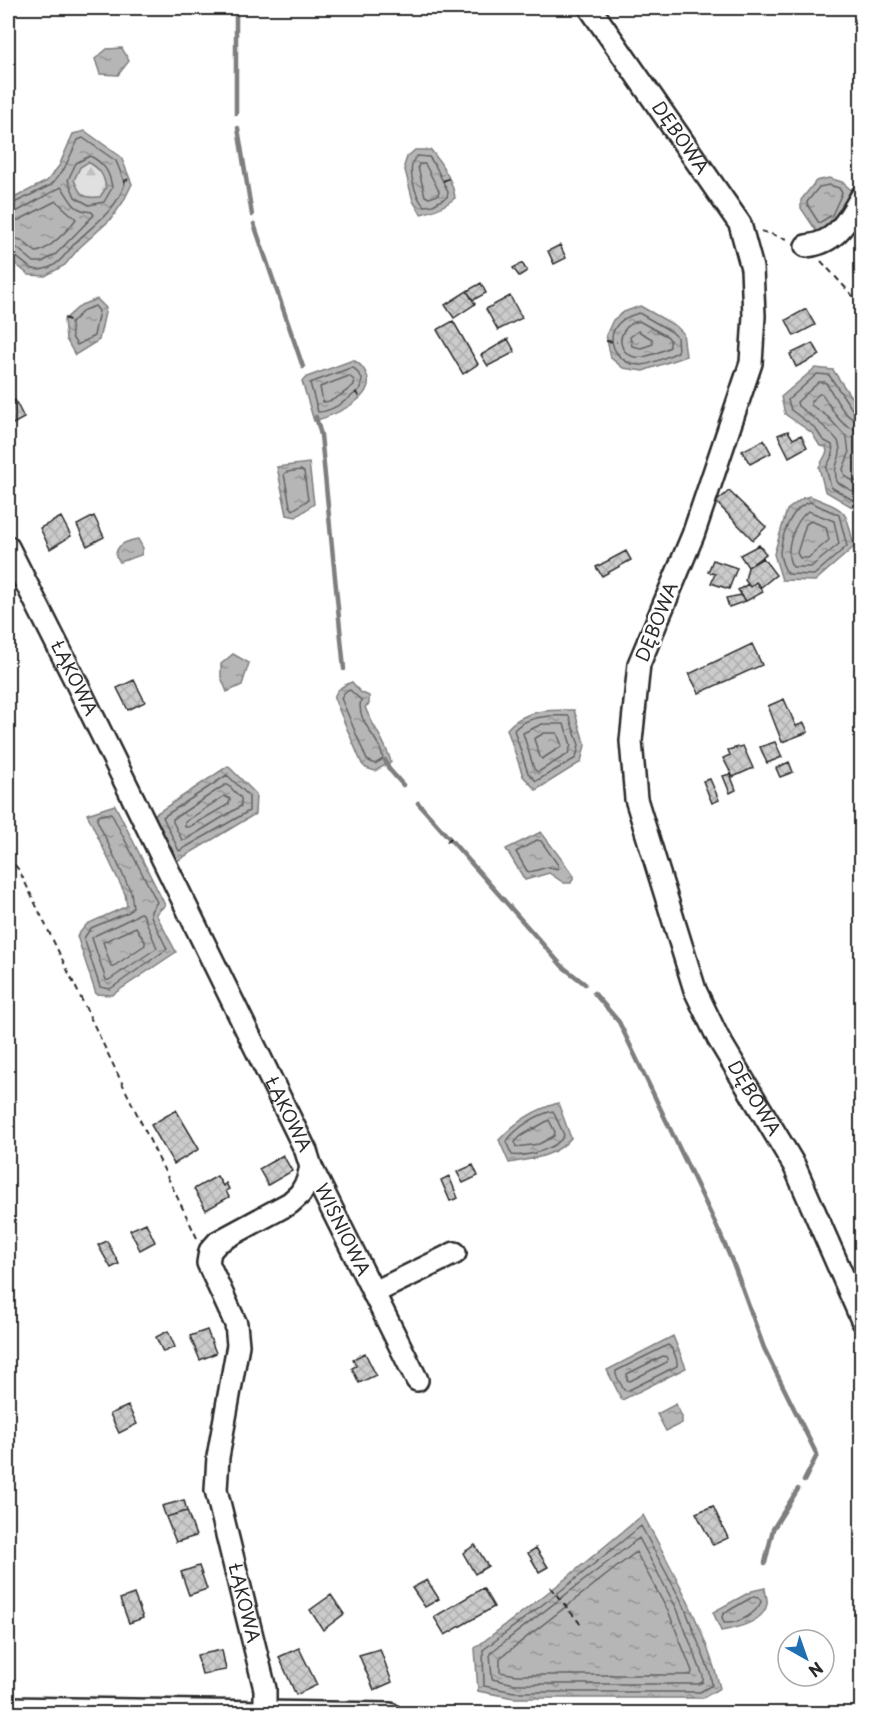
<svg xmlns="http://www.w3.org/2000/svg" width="869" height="1721" viewBox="0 0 869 1721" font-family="'Playpen Sans',sans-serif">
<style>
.forest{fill:url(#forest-firs);stroke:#868686;stroke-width:1.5}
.water{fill:url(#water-ripples);stroke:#7e7e7e;stroke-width:1.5;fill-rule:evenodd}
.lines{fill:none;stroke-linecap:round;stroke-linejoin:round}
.shore{stroke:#636363;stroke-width:1.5}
.stream{stroke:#7e7e7e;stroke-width:4.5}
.building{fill:url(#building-cross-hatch);stroke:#2b2b2b;stroke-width:1.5}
.minor-casing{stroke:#2b2b2b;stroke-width:26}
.path{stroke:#2b2b2b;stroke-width:2;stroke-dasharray:6 4.5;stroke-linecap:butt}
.minor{stroke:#fff;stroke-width:21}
.labels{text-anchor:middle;stroke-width:5;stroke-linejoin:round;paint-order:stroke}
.street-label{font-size:18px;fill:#2b2b2b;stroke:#fff}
</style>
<defs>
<pattern id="forest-firs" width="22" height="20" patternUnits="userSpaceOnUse" patternTransform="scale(1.5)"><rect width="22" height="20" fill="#e0e0e0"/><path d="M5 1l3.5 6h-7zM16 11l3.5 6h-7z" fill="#c0c0c0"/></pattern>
<pattern id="water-ripples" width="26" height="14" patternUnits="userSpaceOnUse" patternTransform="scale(1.5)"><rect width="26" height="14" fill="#b6b6b6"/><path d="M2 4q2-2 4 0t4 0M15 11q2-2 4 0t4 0" fill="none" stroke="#949494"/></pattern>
<pattern id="building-cross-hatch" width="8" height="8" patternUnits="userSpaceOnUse" patternTransform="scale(1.5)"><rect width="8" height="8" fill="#cbcbcb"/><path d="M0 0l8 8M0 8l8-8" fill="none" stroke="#aeaeae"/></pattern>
</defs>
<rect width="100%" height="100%" fill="#fff"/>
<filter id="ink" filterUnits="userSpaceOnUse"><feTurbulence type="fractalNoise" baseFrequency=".0167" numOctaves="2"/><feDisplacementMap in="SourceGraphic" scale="12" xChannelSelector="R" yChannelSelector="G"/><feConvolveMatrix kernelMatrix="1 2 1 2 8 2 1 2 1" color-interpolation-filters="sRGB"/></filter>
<g filter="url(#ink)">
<path class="forest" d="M88 162C100 169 104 174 106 188L100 197C83 199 80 195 74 180L80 167Z"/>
<path class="water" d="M122 48 129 61 118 75 100 74 95 59 107 49Z
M85 131 121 157 132 184 123 202 111 219 79 248 65 265 45 276 29 275 8 258V201L47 181 59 166 73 134ZM88 162C100 168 104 175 106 188L100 197C83 199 80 195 74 180L80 167Z
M415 150H431C442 164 453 181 455 198 444 207 435 211 421 214L413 201 404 166 407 157Z
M829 178 842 182 851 190 837 220 817 232 801 208V200L816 181Z
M97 299 106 308 99 340 75 355 66 339 64 320 81 305Z
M640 306 676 326 683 333 686 356 643 371 623 368 611 358 606 335 613 320 624 312Z
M353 360C359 363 363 367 366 373 379 398 332 416 314 421L302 381 307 377Z
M815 368 833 370 861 412V502L852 507 825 491 819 467 827 452 826 447 820 446 812 433 785 414 781 397Z
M309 463 314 504 296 517 287 515 277 467Z
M810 496C848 512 845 507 854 547L815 581 782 580 774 554 787 510 803 498Z
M138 539 143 548 141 555 120 562 116 557C115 544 128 541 138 539Z
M233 654 249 663 242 685 227 692 221 677V664Z
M352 682 360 692 369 696V704L365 707C372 726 386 742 391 762L375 771 366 768 362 764 334 698C337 688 343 686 352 682Z
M574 710 585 745 581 762 536 790 523 776 507 729C525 709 549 710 574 710Z
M228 766 256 794 255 814 177 861 154 815Z
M115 805 165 905 156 914 176 952 112 995 96 994 77 936 87 924 127 906 125 894 87 814Z
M541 832 574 876 571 883H564L549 873 525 880 506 849Z
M558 1103 571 1138C555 1157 532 1159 509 1163L499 1140C515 1122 534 1110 558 1103Z
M673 1336 686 1368 622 1400 607 1370Z
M676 1404 682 1417V1423L666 1431 657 1414Z
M643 1515C673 1571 704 1626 720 1688L703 1698H514L478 1691 475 1648 559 1584Z
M765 1588C765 1593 768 1599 767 1604 764 1622 737 1628 721 1631L713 1612 752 1591Z"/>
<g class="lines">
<path class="shore" d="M90 156C104 163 110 172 112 188L104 202 89 205 75 197 68 180 76 163Z
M417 156 429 157 435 165 448 192 447 197 433 205 424 206C415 196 405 165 417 156Z
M419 164H425L439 191 438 195 429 198 425 196 418 167Z
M829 185 839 188 842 193 832 215 819 223 808 206 807 202 819 187Z
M8 206 51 185 64 169 78 140 83 138 116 161 125 183C117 210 94 224 75 243 66 253 59 266 44 269 27 274 22 255 8 254
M8 213 16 212 61 187C72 199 70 210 92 212L94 215 56 254 42 262H34L17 248 8 246
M8 222 19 220 56 201 76 219C69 229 48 251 36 252L21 240 8 237
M95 306 99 311 94 336 77 345 72 337 71 323 84 310Z
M639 313 672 332 677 337 678 352C668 356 653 364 642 365 621 367 602 342 618 324 623 318 632 315 639 313Z
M639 321 668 337 670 340V347C662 351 652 355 643 357 618 361 611 328 639 321Z
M638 331 652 339 653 344 641 348 632 346 630 337Z
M353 367 362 378 361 388C350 398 333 412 318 412L310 383Z
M349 376 354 380V385C345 392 334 402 323 402L320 387Z
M862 414 854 412 829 375 817 374 788 400 791 410 815 428 823 440 832 445 833 454 826 468 831 487 851 499 862 497
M862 422C843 420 835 395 825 382H819L797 402 798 406C812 417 827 427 838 441 845 460 831 461 837 482L852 491 862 489
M862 431C840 430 833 409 822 394H819L811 401V405L828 417 847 438 849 454 843 469 845 476 853 481 862 480
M301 470 304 472 308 500 293 510 290 506 284 474 287 472Z
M810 502 839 515 847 546 814 575 788 574C784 569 780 559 780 552 782 535 791 507 810 502Z
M808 511 834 521 839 544 811 567H793C782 552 795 521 808 511Z
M811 521 826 527 829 540 808 558H800L797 553 806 524Z
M350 690 361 700C355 722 381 738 383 759L375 764 367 760 341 698 345 692Z
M569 716 579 745 576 758 536 781 528 773 514 730C527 715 552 715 569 716Z
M542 724H564L571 745 568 754 538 772 534 769 523 733Z
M544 733H557L562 746 542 759 540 757 534 739Z
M227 775 249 796V811L179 851 163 817Z
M225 785H228L241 798V806L185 840H182L173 822V819Z
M224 796 230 799 229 804 189 827H185V822Z
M111 813 157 902 151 911V916L167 949 110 989 100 987 84 938 91 928 129 912 133 907 131 892 97 820 98 816Z
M537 840 541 841 558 865V869L548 867 530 872 527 871 516 852Z
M140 913 143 914 157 948 109 980H106L92 938 96 935 132 918Z
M136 927 145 942V945L114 966H111L103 942Z
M553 1111 564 1135C558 1149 526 1157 512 1155L506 1142C517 1127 536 1115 553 1111Z
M549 1120 555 1132 554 1136 539 1144 516 1147 515 1142 521 1136Z
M668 1345C673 1348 678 1360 677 1366L627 1391 624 1390 616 1375V1371Z
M663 1356 667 1357V1362L630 1381 627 1380V1374Z
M641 1526 684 1606 710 1673 712 1685 700 1692H514L484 1686 483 1650 563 1589Z
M639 1538 677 1609 703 1676V1682L698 1684H515L492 1679 490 1653Z
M636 1552 669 1613 692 1671 691 1675H516L500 1672V1658Z
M754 1596 759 1597 761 1602C755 1615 738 1624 724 1623L722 1617 723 1614Z"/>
<path class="stream" d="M236 8V113
M238 128 252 215
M254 224 303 367
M316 417 321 435 344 669
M385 760 389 769 403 785
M418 803 563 967 585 984
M594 993 619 1022 717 1227 735 1268 764 1348 817 1455 804 1481
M765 1563 773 1529 798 1489"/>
</g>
<path class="building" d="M560 245 566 258 554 264 548 251Z
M522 263 527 271 519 276 513 268Z
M481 283 486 293 473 300 467 291Z
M467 291 475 304 454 318 445 305Z
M510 296 522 318 498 330 486 309Z
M806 309 815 325 794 336 786 320Z
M453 321 478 364 463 374 437 330Z
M508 339 515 352 488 366 481 355Z
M813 343 820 355 796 367 790 354Z
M15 400 24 418 9 426 8 429V405Z
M788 431 793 439 801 435 807 447 789 457 778 435Z
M764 440 771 453 750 464 742 451Z
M729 491 766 527 753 540 716 502Z
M94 516 104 537 87 546 77 525Z
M61 517 71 536 50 549 40 528Z
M759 545 766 554 748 567 740 555Z
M626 551 631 560 602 576 596 567Z
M763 558 776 575 761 587 756 582 750 587 745 580 748 567Z
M713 560 737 568 729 589 711 583 715 574 708 572Z
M756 582 763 592 746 601 738 590 748 584 750 587Z
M741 595 746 601 729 607 726 598Z
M752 644 762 665 699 693 689 674Z
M134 680 145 702 128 710 117 688Z
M784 699 796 726 804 723 808 732 782 742 768 706Z
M775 742 782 757 767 763 760 747Z
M743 746 753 768 733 777 723 758 730 755 728 750Z
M789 762 793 772 780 777 776 768Z
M730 774 736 790 730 793 723 776Z
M710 779 719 800 712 803 703 781Z
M176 1110 199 1149 174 1164 151 1125Z
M283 1155 292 1171 268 1185 259 1169Z
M473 1165 478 1176 463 1183 457 1172Z
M217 1176 223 1186 226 1183 229 1189 226 1191 229 1197 206 1210 194 1189Z
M449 1176 458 1198 450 1201 441 1180Z
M146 1223 155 1242 140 1250 130 1230Z
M107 1241 119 1264 111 1268 98 1245Z
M207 1330 216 1353 200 1360 190 1336Z
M168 1331 175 1347 163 1352 156 1337Z
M365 1353 376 1375 359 1383 352 1368 356 1366 353 1359Z
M128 1406 137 1424 119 1433 110 1414Z
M184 1500 187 1511 166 1517 162 1506Z
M713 1506 728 1538 713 1545 696 1513Z
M187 1511 196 1536 176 1542 166 1517Z
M475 1545 488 1566 475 1574 463 1553Z
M536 1548 548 1567 539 1572 528 1553Z
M199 1566 207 1589 189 1595 181 1572Z
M427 1580 439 1599 425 1607 412 1588Z
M483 1588 494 1607 445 1635 434 1617Z
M134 1594 143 1618 129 1623 120 1599Z
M331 1595 344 1614 323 1630 310 1610Z
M299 1648 317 1685 296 1695 279 1657Z
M380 1649 392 1682 374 1690 359 1655Z
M222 1650 226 1670 202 1674 197 1655Z"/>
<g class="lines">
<g class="minor-casing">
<g id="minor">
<path id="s1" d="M590 8 740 224 752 268 754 316 751 363 693 535 639 664 631 741 636 799 695 990 718 1038 794 1165 862 1320"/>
<path d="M806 246C838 243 847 220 862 196"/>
<path id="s2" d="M8 547 77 684 306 1151 311 1167 307 1182 300 1194 290 1203 218 1242 210 1251 208 1263 236 1324 238 1345 218 1457 216 1490 265 1689V1712"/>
<path id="s3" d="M311 1167 417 1380"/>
<path d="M373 1293 455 1253"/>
<path d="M8 1708 390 1714"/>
</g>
</g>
<path class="path" d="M443 181 450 178
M123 182 132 177
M761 231 790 240
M821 261 862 306
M64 318 72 321
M606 341 617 342
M355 392 361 398
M447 842 452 837
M8 857 19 870 197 1238
M550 1587 582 1626"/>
<use href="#minor" class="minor"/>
</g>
</g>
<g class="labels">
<g class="street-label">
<text dy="6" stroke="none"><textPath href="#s1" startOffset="158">DĘBOWA</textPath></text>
<text transform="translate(657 622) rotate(-68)" y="6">DĘBOWA</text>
<text dy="6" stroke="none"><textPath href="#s2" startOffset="147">ŁĄKOWA</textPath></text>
<text dy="6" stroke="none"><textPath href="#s1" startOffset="1184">DĘBOWA</textPath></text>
<text dy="6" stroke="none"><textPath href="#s2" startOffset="633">ŁĄKOWA</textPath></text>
<text dy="6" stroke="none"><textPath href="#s3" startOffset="70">WIŚNIOWA</textPath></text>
<text dy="6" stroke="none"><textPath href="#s2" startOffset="1191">ŁĄKOWA</textPath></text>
</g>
</g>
<rect width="869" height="1721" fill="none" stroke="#fff" stroke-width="30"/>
<rect x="15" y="15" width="839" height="1691" fill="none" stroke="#2b2b2b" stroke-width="2" filter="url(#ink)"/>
<g transform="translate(806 1658) rotate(140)"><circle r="28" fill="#ffffff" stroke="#aaaaaa" stroke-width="1.5"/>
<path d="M0-4.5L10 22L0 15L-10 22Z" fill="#1f6fb2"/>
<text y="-9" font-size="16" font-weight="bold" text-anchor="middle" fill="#2b2b2b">N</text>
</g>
</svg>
